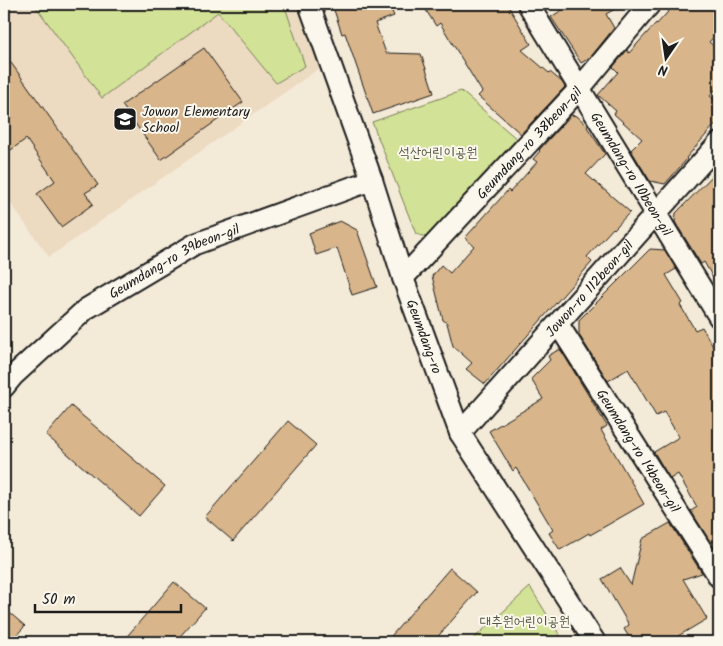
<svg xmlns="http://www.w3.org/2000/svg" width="723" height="646" viewBox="0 0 723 646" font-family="Kalam,'Poor Story',sans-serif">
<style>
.built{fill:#ecdac1}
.green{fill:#d2e296;stroke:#777f59}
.building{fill:#d8b58a;stroke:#1c1c1c}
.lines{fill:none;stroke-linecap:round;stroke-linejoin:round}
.minor-casing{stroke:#1c1c1c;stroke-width:24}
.minor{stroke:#fbf7ec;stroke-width:20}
.labels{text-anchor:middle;stroke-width:4;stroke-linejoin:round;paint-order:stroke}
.poi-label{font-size:14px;fill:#1c1c1c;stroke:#fbf7ec;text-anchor:start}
.street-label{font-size:14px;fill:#1c1c1c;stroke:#fbf7ec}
.park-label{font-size:14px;fill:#535741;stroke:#fbf7ec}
</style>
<rect width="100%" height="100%" fill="#f4ead8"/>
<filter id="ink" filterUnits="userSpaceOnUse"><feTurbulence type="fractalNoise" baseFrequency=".02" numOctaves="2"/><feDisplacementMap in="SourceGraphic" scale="10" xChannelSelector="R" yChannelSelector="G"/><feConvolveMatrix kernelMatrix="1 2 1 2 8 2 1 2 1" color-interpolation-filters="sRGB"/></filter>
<g filter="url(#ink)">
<path class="built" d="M4 4H297L321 67 49 257 4 194Z"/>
<path class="green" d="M34 4H284L305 66 276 83 218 12 102 98Z
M461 91 518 140 426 237 416 234 372 122Z
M530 587 564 642H470Z"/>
<path class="building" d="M332 4H389L394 16 375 23 386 53 421 54 434 93 373 114 345 33 342 34Z
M422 4H507L531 44 522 50 549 73 550 72 562 82 565 87 521 134 478 96 482 92 440 23 436 26Z
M558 4H624L606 14 614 28 590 58 581 63 551 17 562 10Z
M675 4H719V31L709 42 719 51V85L710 96 719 104V120L686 158 687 159 665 184 650 181 631 150 642 139 614 114 616 111 598 95 618 72 613 67 627 50 629 53 656 23 657 24Z
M204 48 243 102 161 160 122 105Z
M4 53 98 185 85 193 93 204 61 227 37 194 55 181 26 139 4 155Z
M571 115 577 116 588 126 587 127 605 154 586 174 630 212 614 229 613 228 587 257 592 262 485 384 466 369 472 363 453 346 447 323 443 320 432 276 441 265 450 273 474 246 465 238 508 190 510 192 537 162 533 159 540 151 539 150Z
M719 169V219L713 223 719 234V288L704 262 701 264 675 222 676 213Z
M340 221 357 230 377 287 352 295 337 248 316 255 309 233Z
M650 249 665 250 676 269 666 275 683 303 680 305 695 330 702 327 719 357V538L711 543 691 511 697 507 678 474 670 479 654 452 679 437 664 412 656 416 628 369 608 381 579 335V320Z
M558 350H561L607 426 601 430 644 504 590 535 589 533 560 550 549 533 553 530 516 468 513 471 489 431 543 399 531 379 550 360 548 356Z
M71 406 165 486 139 516 46 435Z
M288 421 316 445 233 541 205 517Z
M670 523 702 573 683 579 707 619 668 642H632L624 629 629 625 602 579 620 568 631 585 642 539Z
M450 568 477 592 433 642H386Z
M174 582 205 608 175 642H122Z
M4 608 25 626 10 642H4Z"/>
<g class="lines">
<g class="minor-casing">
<g id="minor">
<path id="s1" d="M309 4 372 180 403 278 460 433 595 642"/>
<path id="s2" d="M528 4 719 317"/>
<path id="s3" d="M403 278 580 88 650 4"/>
<path id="s4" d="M558 324 719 577"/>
<path id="s5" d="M4 387 13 376 86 309 195 244 372 180"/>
<path id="s6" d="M460 433 719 143"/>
</g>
</g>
<use href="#minor" class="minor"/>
</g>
</g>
<defs>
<g id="school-square" transform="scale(1.25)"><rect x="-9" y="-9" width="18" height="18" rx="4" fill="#1c1c1c" stroke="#fbf7ec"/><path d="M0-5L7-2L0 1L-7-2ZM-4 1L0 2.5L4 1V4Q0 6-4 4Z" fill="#fff"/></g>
</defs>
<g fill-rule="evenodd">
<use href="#school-square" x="125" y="119"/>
</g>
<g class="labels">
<g class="poi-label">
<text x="142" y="116">Jowon Elementary<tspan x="142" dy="16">School</tspan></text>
</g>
<g class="street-label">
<text dy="5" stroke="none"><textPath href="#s3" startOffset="185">Geumdang-ro 38beon-gil</textPath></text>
<text dy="5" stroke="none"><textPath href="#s2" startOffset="199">Geumdang-ro 10beon-gil</textPath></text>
<text dy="5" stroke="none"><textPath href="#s5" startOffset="214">Geumdang-ro 39beon-gil</textPath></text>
<text dy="5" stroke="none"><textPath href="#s6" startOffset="194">Jowon-ro 112beon-gil</textPath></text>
<text dy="5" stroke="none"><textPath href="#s1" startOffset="352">Geumdang-ro</textPath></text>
<text dy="5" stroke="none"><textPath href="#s4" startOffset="150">Geumdang-ro 14beon-gil</textPath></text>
</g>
<g class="park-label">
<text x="438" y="157">석산어린이공원</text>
<text x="525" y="626">대추원어린이공원</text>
</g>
</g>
<rect width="723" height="646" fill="none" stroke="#fbf7ec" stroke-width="20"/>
<rect x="10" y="10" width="703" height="626" fill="none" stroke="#1c1c1c" stroke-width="2" filter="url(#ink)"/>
<g transform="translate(666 58) rotate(193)" stroke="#fbf7ec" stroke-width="4" paint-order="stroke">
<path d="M0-4L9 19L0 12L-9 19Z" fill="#1c1c1c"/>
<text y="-8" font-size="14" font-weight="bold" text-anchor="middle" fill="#1c1c1c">N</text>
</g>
<path d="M35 604v8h146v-8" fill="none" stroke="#1c1c1c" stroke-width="2.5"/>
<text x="42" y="604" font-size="15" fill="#1c1c1c" stroke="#fbf7ec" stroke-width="4" paint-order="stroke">50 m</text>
</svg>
